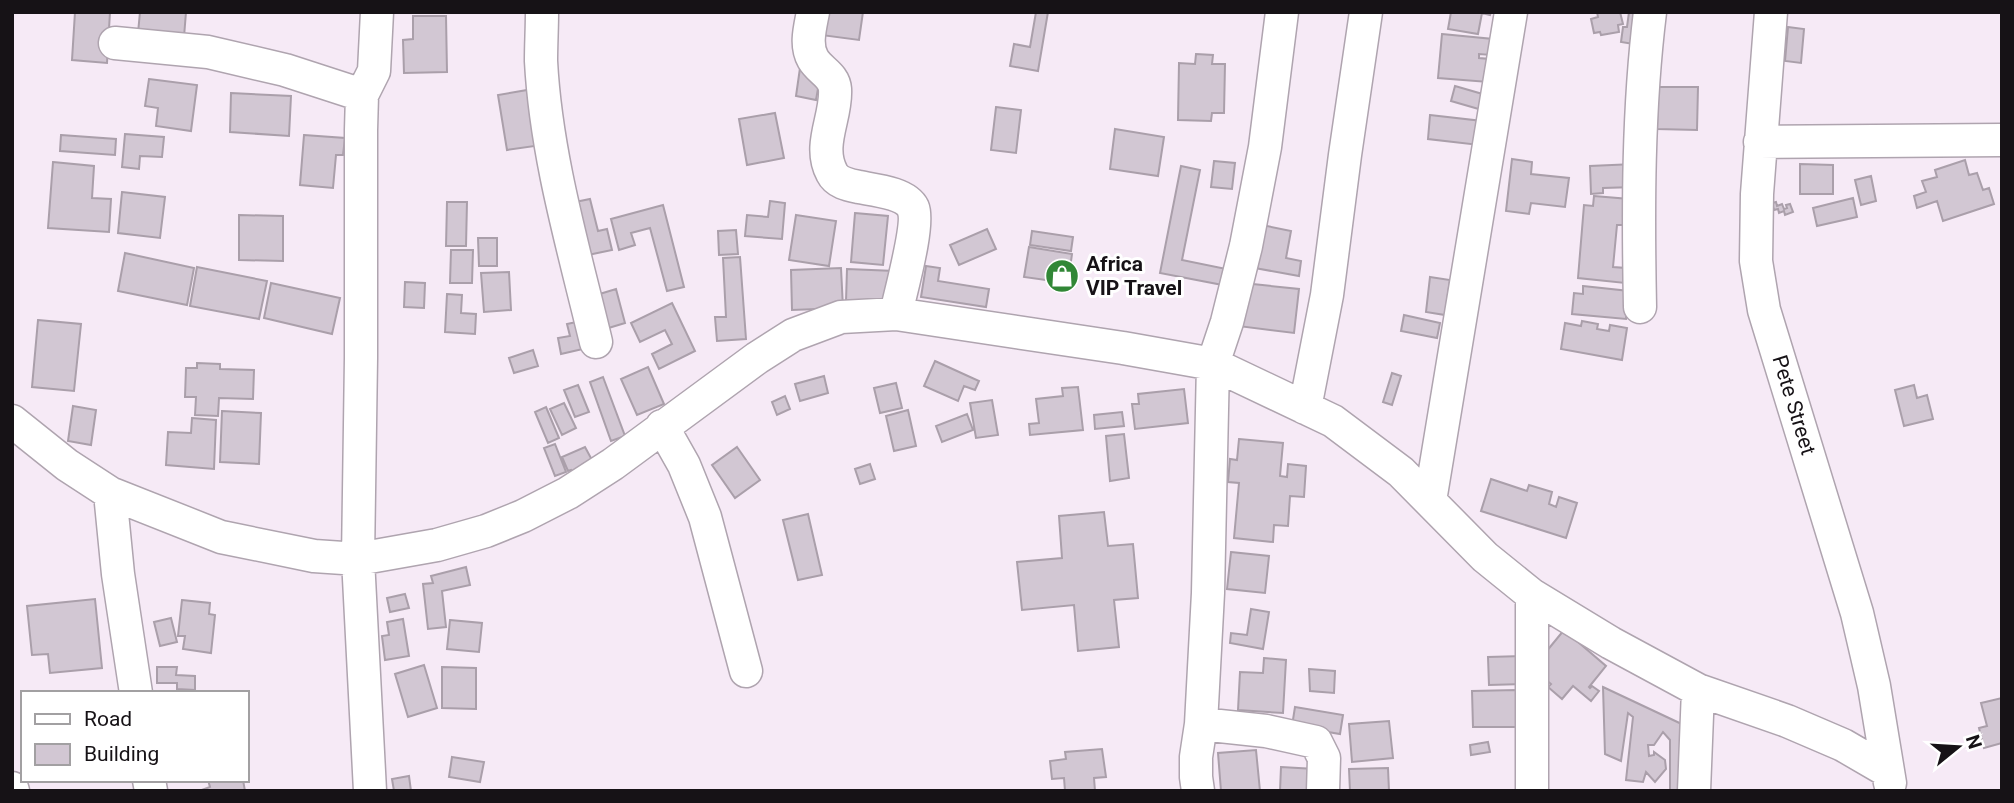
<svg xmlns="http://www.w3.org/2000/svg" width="2014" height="803" viewBox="0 0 2014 803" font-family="Roboto,sans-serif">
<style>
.building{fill:#d2c7d3;stroke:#aa9faa;stroke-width:2}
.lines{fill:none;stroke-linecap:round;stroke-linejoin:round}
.minor-casing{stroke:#afa4af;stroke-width:35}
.minor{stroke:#fff;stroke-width:32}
.labels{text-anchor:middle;stroke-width:6;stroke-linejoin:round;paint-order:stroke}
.poi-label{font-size:21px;font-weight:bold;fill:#161216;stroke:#fff;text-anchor:start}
.street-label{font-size:21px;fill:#161216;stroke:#fff}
</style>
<rect width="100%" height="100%" fill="#f6eaf6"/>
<path class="building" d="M75 12H110L107 63 72 60Z
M140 12H186L184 37 138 33Z
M823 12H863L859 40 821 35Z
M1036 12H1048L1038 71 1010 66 1014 44 1030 47Z
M1451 12H1491L1490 15 1482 13 1478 34 1448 29Z
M1597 12H1620L1623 24 1618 25 1619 32 1601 35 1600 32 1594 33 1591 19 1598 17Z
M1629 12H1643L1640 45 1621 42 1623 27H1627Z
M413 16H446L447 72 404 73 403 40 413 39Z
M1788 27 1804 29 1801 63 1785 61Z
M1442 34 1493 39 1491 55 1479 54V58L1490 59 1488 82 1438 78Z
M1196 54 1213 55 1212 64H1225L1224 113H1212L1211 121 1178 120 1179 63 1195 64Z
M800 68 821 72 816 100 796 96Z
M149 79 197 85 191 131 156 126 158 108 145 106Z
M1455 86 1486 95 1482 110 1451 101Z
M1658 87H1698L1697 130 1657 129Z
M533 89 542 145 507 150 498 95Z
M231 93 291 96 289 136 230 132Z
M996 107 1021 110 1016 153 991 150Z
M775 113 784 158 747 165 739 119Z
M1430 115 1482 121 1479 145 1428 139Z
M1115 129 1164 137 1158 176 1110 169Z
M125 134 164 137 162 157 140 156 139 169 122 167Z
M61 135 116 139 115 155 60 151Z
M304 135 345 138 343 155H336L333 188 300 185Z
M1512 159 1532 162 1531 174 1569 178 1565 207 1531 203 1529 214 1506 211Z
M1965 160 1969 175 1977 173 1983 190 1989 188 1994 204 1943 221 1937 201 1917 208 1914 196 1926 192 1922 181 1937 177 1935 170Z
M1214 161 1235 163 1232 189 1211 187Z
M53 162 94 166 92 198 111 199 109 232 48 228Z
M1634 164 1635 187 1603 188V193L1591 194 1590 166Z
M1800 164 1833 165V194H1800Z
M1181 166 1200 170 1182 260 1236 271 1233 287 1160 273Z
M1871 176 1876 201 1861 205 1855 180Z
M122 192 165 197 160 238 118 233Z
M1594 196 1629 199 1626 225H1617L1613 267 1626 268 1625 283 1578 278 1584 205 1593 206Z
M1853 198 1857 217 1817 226 1813 208Z
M590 199 598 231 607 229 612 250 588 255 575 202Z
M770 201 785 203 782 239 745 236 747 215 768 217Z
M447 202H467L466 246H446Z
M1776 202 1777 206 1782 204 1784 209 1787 208 1786 205 1790 204 1793 212 1785 215 1784 211 1779 213 1778 209 1774 210 1772 203Z
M663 205 684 287 667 291 650 228 631 233 635 245 619 250 611 219Z
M855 213 888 216 883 265 851 262Z
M239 215 283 216V261L239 260Z
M796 215 836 221 829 266 789 260Z
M1257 224 1291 231 1286 258 1301 261 1299 276 1249 267Z
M987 229 996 249 959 265 950 245Z
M736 230 738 254 719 255 718 231Z
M1032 231 1073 237 1071 251 1030 245Z
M478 238H497V266H479Z
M1029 247 1072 254 1068 283 1024 277Z
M451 250H473L472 283H450Z
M125 253 194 268 187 305 118 291Z
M740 257 746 339 717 341 715 317H726L723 258Z
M926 266 940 268 938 281 989 289 986 307 921 297Z
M197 267 267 281 259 319 190 306Z
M841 268 843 308 792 310 791 270Z
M847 269 895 271 894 302 846 301Z
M509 272 511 310 484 312 481 273Z
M1430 277 1450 280 1445 315 1426 312Z
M405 282 425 283 424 308 404 307Z
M271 283 340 298 332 334 264 318Z
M1243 283 1299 289 1294 333 1238 326Z
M1583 286 1629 291 1626 319 1572 314 1574 293 1583 294Z
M616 289 625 323 602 330 593 296Z
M447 294 462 295 461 313 476 314 475 334 445 332Z
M672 303 695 351 659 369 652 354 672 344 665 330 640 342 631 323Z
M1404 315 1440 323 1437 338 1401 331Z
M38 320 81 324 74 391 32 387Z
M581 321 587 348 561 354 558 338 570 336 567 324Z
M1582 321 1598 324 1597 329 1609 331 1610 325 1627 328 1622 360 1561 349 1565 323 1581 326Z
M533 350 538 366 514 373 509 358Z
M935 361 979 381 975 390 964 386 958 401 924 386Z
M197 363 220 364V369L254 370 253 399 219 398 218 416 195 415 196 397H185L186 368H197Z
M648 367 664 404 637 415 621 379Z
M1392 373 1401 376 1392 405 1383 402Z
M824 376 828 393 800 401 795 384Z
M603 377 625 436 611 441 590 382Z
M896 383 902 408 880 413 874 388Z
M578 385 589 412 575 417 564 390Z
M1914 385 1917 398 1927 395 1933 419 1904 426 1895 390Z
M1078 387 1083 430 1030 435 1029 424 1039 423 1036 399 1063 396 1062 388Z
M1184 389 1188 423 1135 429 1132 404H1139L1138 394Z
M785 396 790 409 777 415 772 402Z
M992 400 998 435 976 438 970 403Z
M564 403 576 428 562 435 550 409Z
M73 406 96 410 91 445 68 441Z
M546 407 559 438 548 443 535 412Z
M908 410 916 446 894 451 886 416Z
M222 411 261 413 259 464 220 462Z
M1122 412 1124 426 1095 429 1094 415Z
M967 414 973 430 942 442 936 426Z
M192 418 216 420 214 469 166 465 168 432 191 433Z
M1124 434 1129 478 1110 481 1106 436Z
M1239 439 1283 443 1280 476 1287 477 1288 464 1306 466 1304 497 1290 496 1288 526 1274 525 1273 542 1234 538 1239 483 1228 482 1230 459 1237 460Z
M555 444 566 472 555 476 544 448Z
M585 447 592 460 583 464 588 473 576 479 571 470 568 471 562 457Z
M737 447 760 480 735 498 712 465Z
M870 464 875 479 860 484 855 469Z
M1491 479 1527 491 1529 485 1552 492 1549 504 1556 507 1559 497 1577 503 1566 538 1481 511Z
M1104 512 1108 546 1133 544 1138 598 1114 600 1119 647 1078 651 1074 605 1022 610 1017 562 1062 558 1059 516Z
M808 514 822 575 798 580 783 520Z
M1231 552 1269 556 1265 593 1227 589Z
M466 567 470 585 442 591 446 627 428 629 423 584 433 583 431 576Z
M405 594 409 608 390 612 387 598Z
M95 599 102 668 50 673 48 654 32 655 27 606Z
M182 600 210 603 209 614 215 615 211 653 183 649 185 636H178Z
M1251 609 1269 612 1263 649 1230 643 1231 633 1247 635Z
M171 618 177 642 160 646 154 622Z
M403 619 409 656 385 660 382 636 389 635 387 622Z
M450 620 482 623 479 652 447 649Z
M1564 630 1606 666 1589 687 1590 688 1592 686 1599 691 1591 701 1573 686 1562 699 1548 687 1551 684 1539 674 1541 658Z
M1523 656 1524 684 1489 685 1488 657Z
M1264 658 1286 660 1283 713 1238 710 1240 672 1263 673Z
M424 665 437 708 408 717 395 674Z
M157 667H177L176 675 195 676V690L177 689V683H157Z
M442 667 476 668V709L442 708Z
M1309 669 1335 671 1334 693 1310 691Z
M1603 687 1688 727 1687 791 1670 790V740L1663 732 1654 745H1648L1649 756 1654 755V752L1665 760 1666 769 1655 782 1646 772 1643 782 1626 780 1633 717 1628 713 1621 761 1605 754Z
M1516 690V727H1473L1472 691Z
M2002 698V743L1984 748 1979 728 1987 726 1981 703Z
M1295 707 1343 715 1340 734 1292 726Z
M1389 721 1393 758 1352 762 1349 724Z
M1488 742 1490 752 1471 755 1470 745Z
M1102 749 1106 777 1094 778 1095 791H1065L1064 778 1052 779 1050 761 1066 759 1065 752Z
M1256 750 1260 791H1221L1218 753Z
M452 757 484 762 480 782 449 777Z
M1281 767 1315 769 1314 791H1280Z
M1388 768 1389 791H1350L1349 769Z
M409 776 411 791H394L392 779Z
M208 780H243L245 791H199L210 787Z"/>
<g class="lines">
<g class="minor-casing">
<path id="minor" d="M542 12C542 28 541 45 541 61 546 156 574 250 596 342
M813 12C810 28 805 45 813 59 820 71 834 75 835 89 837 117 817 145 832 173 837 183 849 185 859 187 874 190 906 193 913 208 920 224 900 294 896 314
M1771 12 1757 194 1756 261 1764 310 1857 613 1874 686 1890 783
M115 43 208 52 285 70 362 95
M1760 142 2002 140
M1640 307C1638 209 1638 109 1650 12
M1305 408 1327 295 1345 155 1366 12
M12 421 67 465 110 493 221 537 314 556 358 559 437 545 486 531 523 516 568 493 613 464 757 358 793 335 841 317 896 314 1123 348 1213 364 1333 421 1401 472 1485 557 1532 595 1611 643 1698 690 1787 721 1843 745 1886 770
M662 426 684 465 705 517 746 671
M110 493 118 574 136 693
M1430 501 1511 12
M1532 595V791
M1201 724 1266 731 1316 742 1324 758 1323 791
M149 780 151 791
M12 788 13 791
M370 791 358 559 361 358V130L362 95 374 71 377 12
M1198 791 1196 777V757L1201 724 1208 593 1213 364 1227 322 1246 246 1265 147 1282 12
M1694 791 1698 690"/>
</g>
<use href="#minor" class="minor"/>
</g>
<defs>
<g id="shop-disc" transform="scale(1.75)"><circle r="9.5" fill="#318736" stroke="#fff"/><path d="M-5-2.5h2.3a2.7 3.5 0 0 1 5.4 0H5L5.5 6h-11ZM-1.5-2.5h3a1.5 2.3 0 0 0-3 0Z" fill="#fff"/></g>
</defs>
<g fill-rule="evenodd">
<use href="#shop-disc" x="1062" y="276"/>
</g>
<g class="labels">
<g class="poi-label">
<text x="1086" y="271">Africa<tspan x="1086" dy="24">VIP Travel</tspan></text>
</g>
<g class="street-label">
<text transform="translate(1794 405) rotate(73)" y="7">Pete Street</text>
</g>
</g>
<rect width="2014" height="803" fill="none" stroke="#161216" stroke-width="28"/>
<rect x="21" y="691" width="228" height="91" fill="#ffffff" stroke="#a2a0a2" stroke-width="2"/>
<rect x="35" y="714" width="35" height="10" fill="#ffffff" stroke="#a2a0a2" stroke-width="2"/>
<text x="84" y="726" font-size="21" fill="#161216">Road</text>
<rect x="35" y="744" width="35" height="21" fill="#d2c7d3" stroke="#a2a0a2" stroke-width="2"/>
<text x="84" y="761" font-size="21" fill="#161216">Building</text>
<g transform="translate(1958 747) rotate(72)" stroke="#ffffff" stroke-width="5" paint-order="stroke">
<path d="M0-5L12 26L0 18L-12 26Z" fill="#161216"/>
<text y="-10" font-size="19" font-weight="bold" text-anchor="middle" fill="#161216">N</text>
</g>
</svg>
